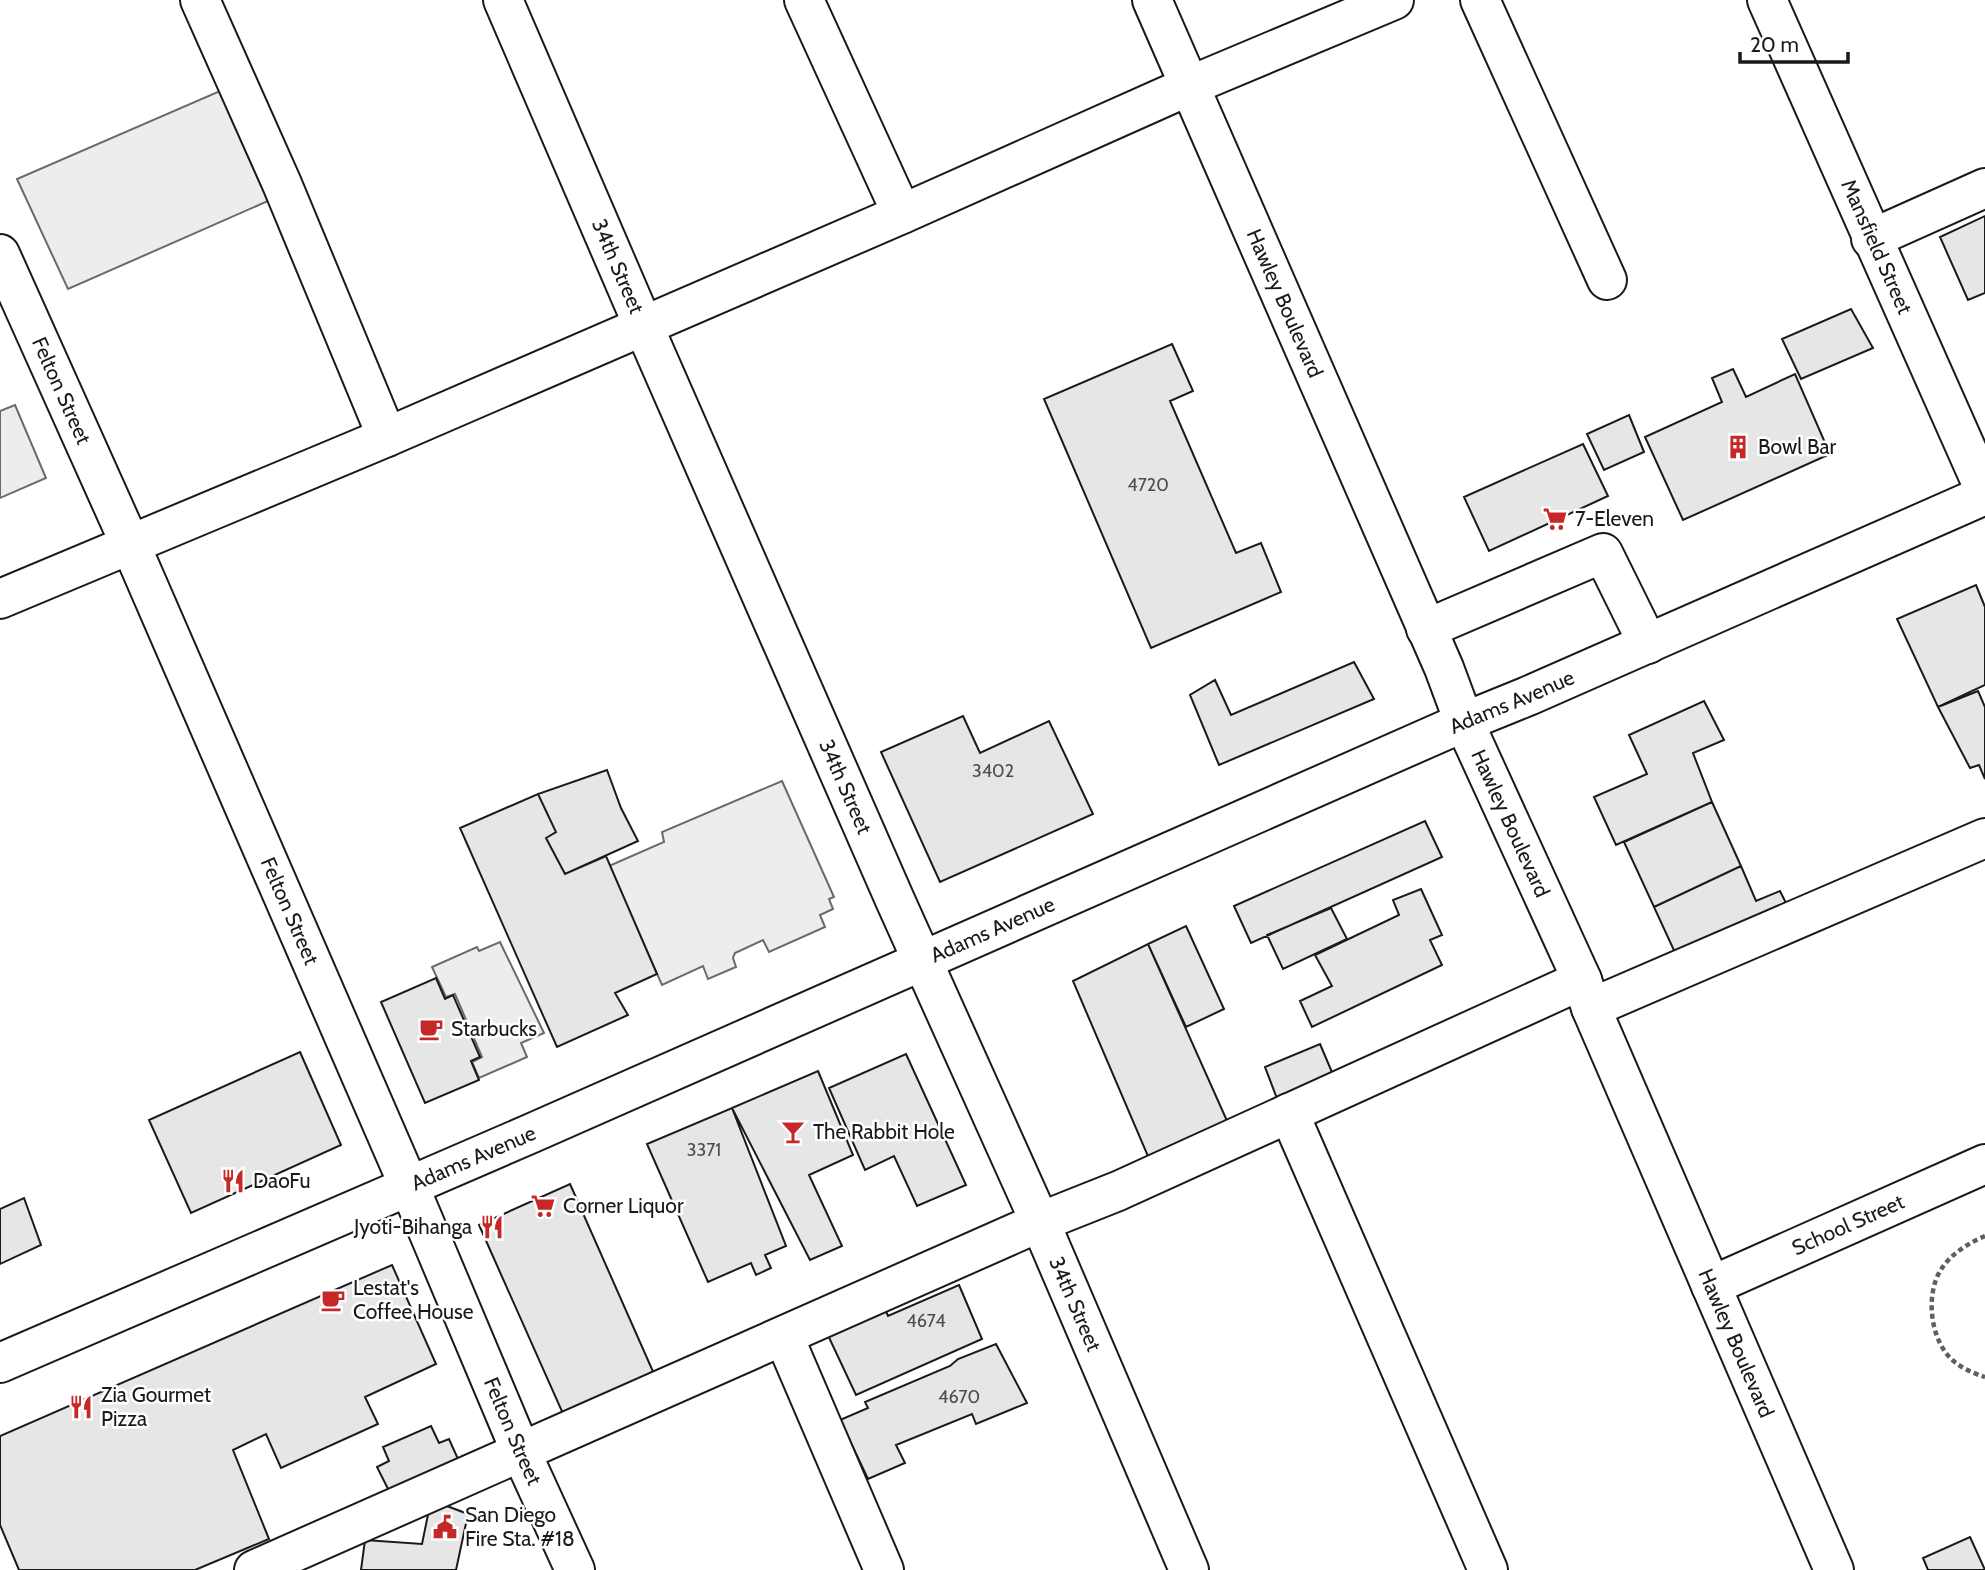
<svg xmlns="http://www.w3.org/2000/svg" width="1985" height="1570" viewBox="0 0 1985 1570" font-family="Cabin,sans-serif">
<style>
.built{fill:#ededed;stroke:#6a6a6a;stroke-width:2}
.building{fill:#e6e6e6;stroke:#1a1a1a;stroke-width:2}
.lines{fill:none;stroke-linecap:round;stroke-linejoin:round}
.minor-casing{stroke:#1a1a1a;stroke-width:42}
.major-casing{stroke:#1a1a1a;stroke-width:42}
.path{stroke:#5f5f5f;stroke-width:4.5;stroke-dasharray:5 3.5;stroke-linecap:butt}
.minor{stroke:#fff;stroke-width:38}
.major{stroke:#fff;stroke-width:38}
.labels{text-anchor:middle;stroke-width:5;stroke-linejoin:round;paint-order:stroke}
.number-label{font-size:18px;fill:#4d4d4d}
.street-label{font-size:21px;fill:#1a1a1a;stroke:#fff}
.poi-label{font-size:21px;fill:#1a1a1a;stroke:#fff;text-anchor:start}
</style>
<rect width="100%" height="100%" fill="#fff"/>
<path class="built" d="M220 91 268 201 68 289 17 179Z
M15 405 46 478 0 498V411Z
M782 781 834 897 829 899 833 909 820 915 825 927 769 952 763 940 735 953 733 958 736 967 708 979 703 966 662 985 609 866 664 842 662 832Z
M500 942 544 1033 521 1043 527 1057 479 1078 472 1062 482 1057 455 994 446 997 432 967 477 947 479 951Z"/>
<path class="building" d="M1985 216V293L1968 300 1940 237Z
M1851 309 1873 348 1801 379 1782 339Z
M1172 344 1193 391 1170 401 1236 553 1261 543 1281 592 1151 648 1044 399Z
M1733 369 1746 397 1795 374 1830 454 1683 520 1645 437 1722 402 1712 378Z
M1629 415 1644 452 1604 470 1587 434Z
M1583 444 1608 496 1489 551 1464 497Z
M1976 585 1985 607V685L1938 707 1897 619Z
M1354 662 1374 699 1219 765 1190 695 1215 680 1231 715Z
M1978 691 1985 707V779L1979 765 1970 768 1938 707Z
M1704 701 1724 740 1693 753 1712 802 1616 845 1594 797 1647 774 1629 735Z
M963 716 980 753 1049 721 1093 814 940 882 881 752Z
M607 770 621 808 638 841 565 874 546 838 556 832 538 794Z
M538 794 556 832 546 838 565 874 606 856 657 974 615 993 628 1015 557 1047 460 828Z
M1712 802 1741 866 1654 907 1624 842Z
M1425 821 1442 857 1251 943 1234 906Z
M1741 866 1756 901 1780 891 1788 907 1677 957 1654 907Z
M1421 889 1442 935 1430 940 1442 965 1312 1027 1300 1001 1332 986 1315 955 1399 915 1393 900Z
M1331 908 1347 939 1283 969 1267 935Z
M1186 926 1224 1009 1186 1027 1148 944Z
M1148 944 1232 1132 1153 1168 1073 981Z
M436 978 445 999 453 995 480 1057 471 1061 479 1080 425 1103 381 1002Z
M1320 1044 1337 1084 1281 1109 1265 1067Z
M300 1052 341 1145 191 1213 149 1120Z
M906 1054 966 1185 917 1206 894 1156 865 1170 829 1088Z
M818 1071 853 1155 809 1175 842 1246 810 1260 732 1108Z
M732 1108 786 1246 765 1255 771 1268 756 1275 751 1263 708 1282 647 1144Z
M570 1184 655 1376 564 1416 479 1225Z
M24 1198 41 1245 0 1264V1209Z
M392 1265 436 1364 365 1397 378 1424 281 1468 266 1434 233 1450 269 1539 195 1570H19L0 1525V1436Z
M959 1285 982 1339 856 1395 825 1329 883 1304 888 1316Z
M996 1344 1027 1403 976 1424 972 1414 896 1445 905 1463 868 1479 840 1420 868 1408 865 1402 950 1366 958 1359Z
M431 1426 439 1443 449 1439 458 1459 389 1491 377 1467 389 1461 383 1447Z
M431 1500 468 1514 456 1570H361L365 1540 422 1544Z
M1970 1537 1985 1570H1928L1923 1558Z"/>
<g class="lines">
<g class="minor-casing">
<g id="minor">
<path d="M200 0 282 184 387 437"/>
<path id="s1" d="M503 0 643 325 895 900 1040 1222 1189 1570"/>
<path d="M804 0 902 214"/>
<path id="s2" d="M1152 0 1444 668 1464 722 1582 980 1591 1008 1834 1570"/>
<path d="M1480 0 1607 280"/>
<path id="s3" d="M1767 0 1985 491"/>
<path d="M1871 239 1985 188"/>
<path id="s4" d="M0 254 131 546 409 1186 521 1452 575 1570"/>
<path d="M0 599 387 437 902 214 1189 86 1394 0"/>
<path d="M1426 629 1603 553 1648 644"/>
<path d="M1591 1008 1985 838"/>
<path d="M1289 1113 1488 1570"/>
<path id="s5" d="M1711 1286 1985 1164"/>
<path d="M784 1337 884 1570"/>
<path d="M254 1570 1040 1222 1118 1191 1582 980"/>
</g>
</g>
<g class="major-casing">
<g id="major">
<path id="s6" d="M0 1363 532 1133 1464 722 1528 696 1985 495"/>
</g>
</g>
<path class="path" d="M1985 1236C1969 1243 1952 1253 1942 1268 1924 1294 1930 1344 1956 1363 1964 1369 1975 1374 1985 1377"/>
<use href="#minor" class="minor"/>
<use href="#major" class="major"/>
</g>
<defs>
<g id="building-bare" transform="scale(1.89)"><path d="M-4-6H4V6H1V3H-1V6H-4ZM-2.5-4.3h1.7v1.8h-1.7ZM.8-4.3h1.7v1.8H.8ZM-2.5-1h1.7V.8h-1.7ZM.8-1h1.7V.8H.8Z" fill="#c62828" stroke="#fff" stroke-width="2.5" paint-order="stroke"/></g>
<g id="supermarket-bare" transform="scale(1.89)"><path d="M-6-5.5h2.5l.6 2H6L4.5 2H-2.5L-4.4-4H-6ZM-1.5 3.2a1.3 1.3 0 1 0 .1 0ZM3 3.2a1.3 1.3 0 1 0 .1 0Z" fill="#c62828" stroke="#fff" stroke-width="2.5" paint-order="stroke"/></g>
<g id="cafe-bare" transform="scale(1.89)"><path d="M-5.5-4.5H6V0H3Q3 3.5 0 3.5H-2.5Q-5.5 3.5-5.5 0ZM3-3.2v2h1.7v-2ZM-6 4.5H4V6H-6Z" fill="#c62828" stroke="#fff" stroke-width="2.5" paint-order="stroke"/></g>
<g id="bar-bare" transform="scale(1.89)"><path d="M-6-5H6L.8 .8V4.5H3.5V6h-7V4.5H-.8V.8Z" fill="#c62828" stroke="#fff" stroke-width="2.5" paint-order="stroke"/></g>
<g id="restaurant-bare" transform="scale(1.89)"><path d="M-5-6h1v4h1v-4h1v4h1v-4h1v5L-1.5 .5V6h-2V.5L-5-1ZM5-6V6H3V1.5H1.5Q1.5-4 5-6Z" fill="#c62828" stroke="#fff" stroke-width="2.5" paint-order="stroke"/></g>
<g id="civic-bare" transform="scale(1.89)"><path d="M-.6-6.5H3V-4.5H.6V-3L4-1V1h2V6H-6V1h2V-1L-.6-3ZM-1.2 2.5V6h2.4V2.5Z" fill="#c62828" stroke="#fff" stroke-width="2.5" paint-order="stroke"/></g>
</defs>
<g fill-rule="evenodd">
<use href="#building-bare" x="1738" y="447"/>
<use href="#supermarket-bare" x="1555" y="519"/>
<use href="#cafe-bare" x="431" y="1029"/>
<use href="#bar-bare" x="793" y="1132"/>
<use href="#restaurant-bare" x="233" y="1181"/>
<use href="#supermarket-bare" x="543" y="1206"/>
<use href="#restaurant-bare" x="492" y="1227"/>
<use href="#cafe-bare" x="333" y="1300"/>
<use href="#restaurant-bare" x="81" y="1407"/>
<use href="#civic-bare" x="445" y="1527"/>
</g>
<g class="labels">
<g class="number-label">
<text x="1148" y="491">4720</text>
<text x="993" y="777">3402</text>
<text x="704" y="1156">3371</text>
<text x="926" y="1327">4674</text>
<text x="959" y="1403">4670</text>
</g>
<g class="street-label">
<text dy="7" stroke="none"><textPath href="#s3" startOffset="270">Mansfield Street</textPath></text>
<text dy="7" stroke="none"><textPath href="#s1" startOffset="290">34th Street</textPath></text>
<text dy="7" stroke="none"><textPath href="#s2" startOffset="331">Hawley Boulevard</textPath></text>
<text dy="7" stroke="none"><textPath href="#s4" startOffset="150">Felton Street</textPath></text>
<text dy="7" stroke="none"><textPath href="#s6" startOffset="1650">Adams Avenue</textPath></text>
<text dy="7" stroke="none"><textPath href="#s1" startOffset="858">34th Street</textPath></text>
<text dy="7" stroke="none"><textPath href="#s2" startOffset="898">Hawley Boulevard</textPath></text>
<text dy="7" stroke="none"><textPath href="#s4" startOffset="718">Felton Street</textPath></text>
<text dy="7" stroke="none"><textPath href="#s6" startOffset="1083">Adams Avenue</textPath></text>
<text dy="7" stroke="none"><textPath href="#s6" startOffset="516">Adams Avenue</textPath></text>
<text dy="7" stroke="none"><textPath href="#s5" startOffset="150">School Street</textPath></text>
<text dy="7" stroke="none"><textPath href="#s1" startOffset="1424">34th Street</textPath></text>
<text dy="7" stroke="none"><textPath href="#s2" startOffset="1465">Hawley Boulevard</textPath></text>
<text dy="7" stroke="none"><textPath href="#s4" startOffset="1284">Felton Street</textPath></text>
</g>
<g class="poi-label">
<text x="1758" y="454">Bowl Bar</text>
<text x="1575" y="526">7-Eleven</text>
<text x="451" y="1036">Starbucks</text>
<text x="813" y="1139">The Rabbit Hole</text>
<text x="253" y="1188">DaoFu</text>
<text x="563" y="1213">Corner Liquor</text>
<text x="472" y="1234" text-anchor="end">Jyoti-Bihanga</text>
<text x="353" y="1295">Lestat's<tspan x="353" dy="24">Coffee House</tspan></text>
<text x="101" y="1402">Zia Gourmet<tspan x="101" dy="24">Pizza</tspan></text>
<text x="465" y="1522">San Diego<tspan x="465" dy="24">Fire Sta. #18</tspan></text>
</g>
</g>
<path d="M1740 52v10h108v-10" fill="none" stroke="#1a1a1a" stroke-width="3.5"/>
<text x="1750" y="52" font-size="21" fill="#1a1a1a" stroke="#ffffff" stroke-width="5" paint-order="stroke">20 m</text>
</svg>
